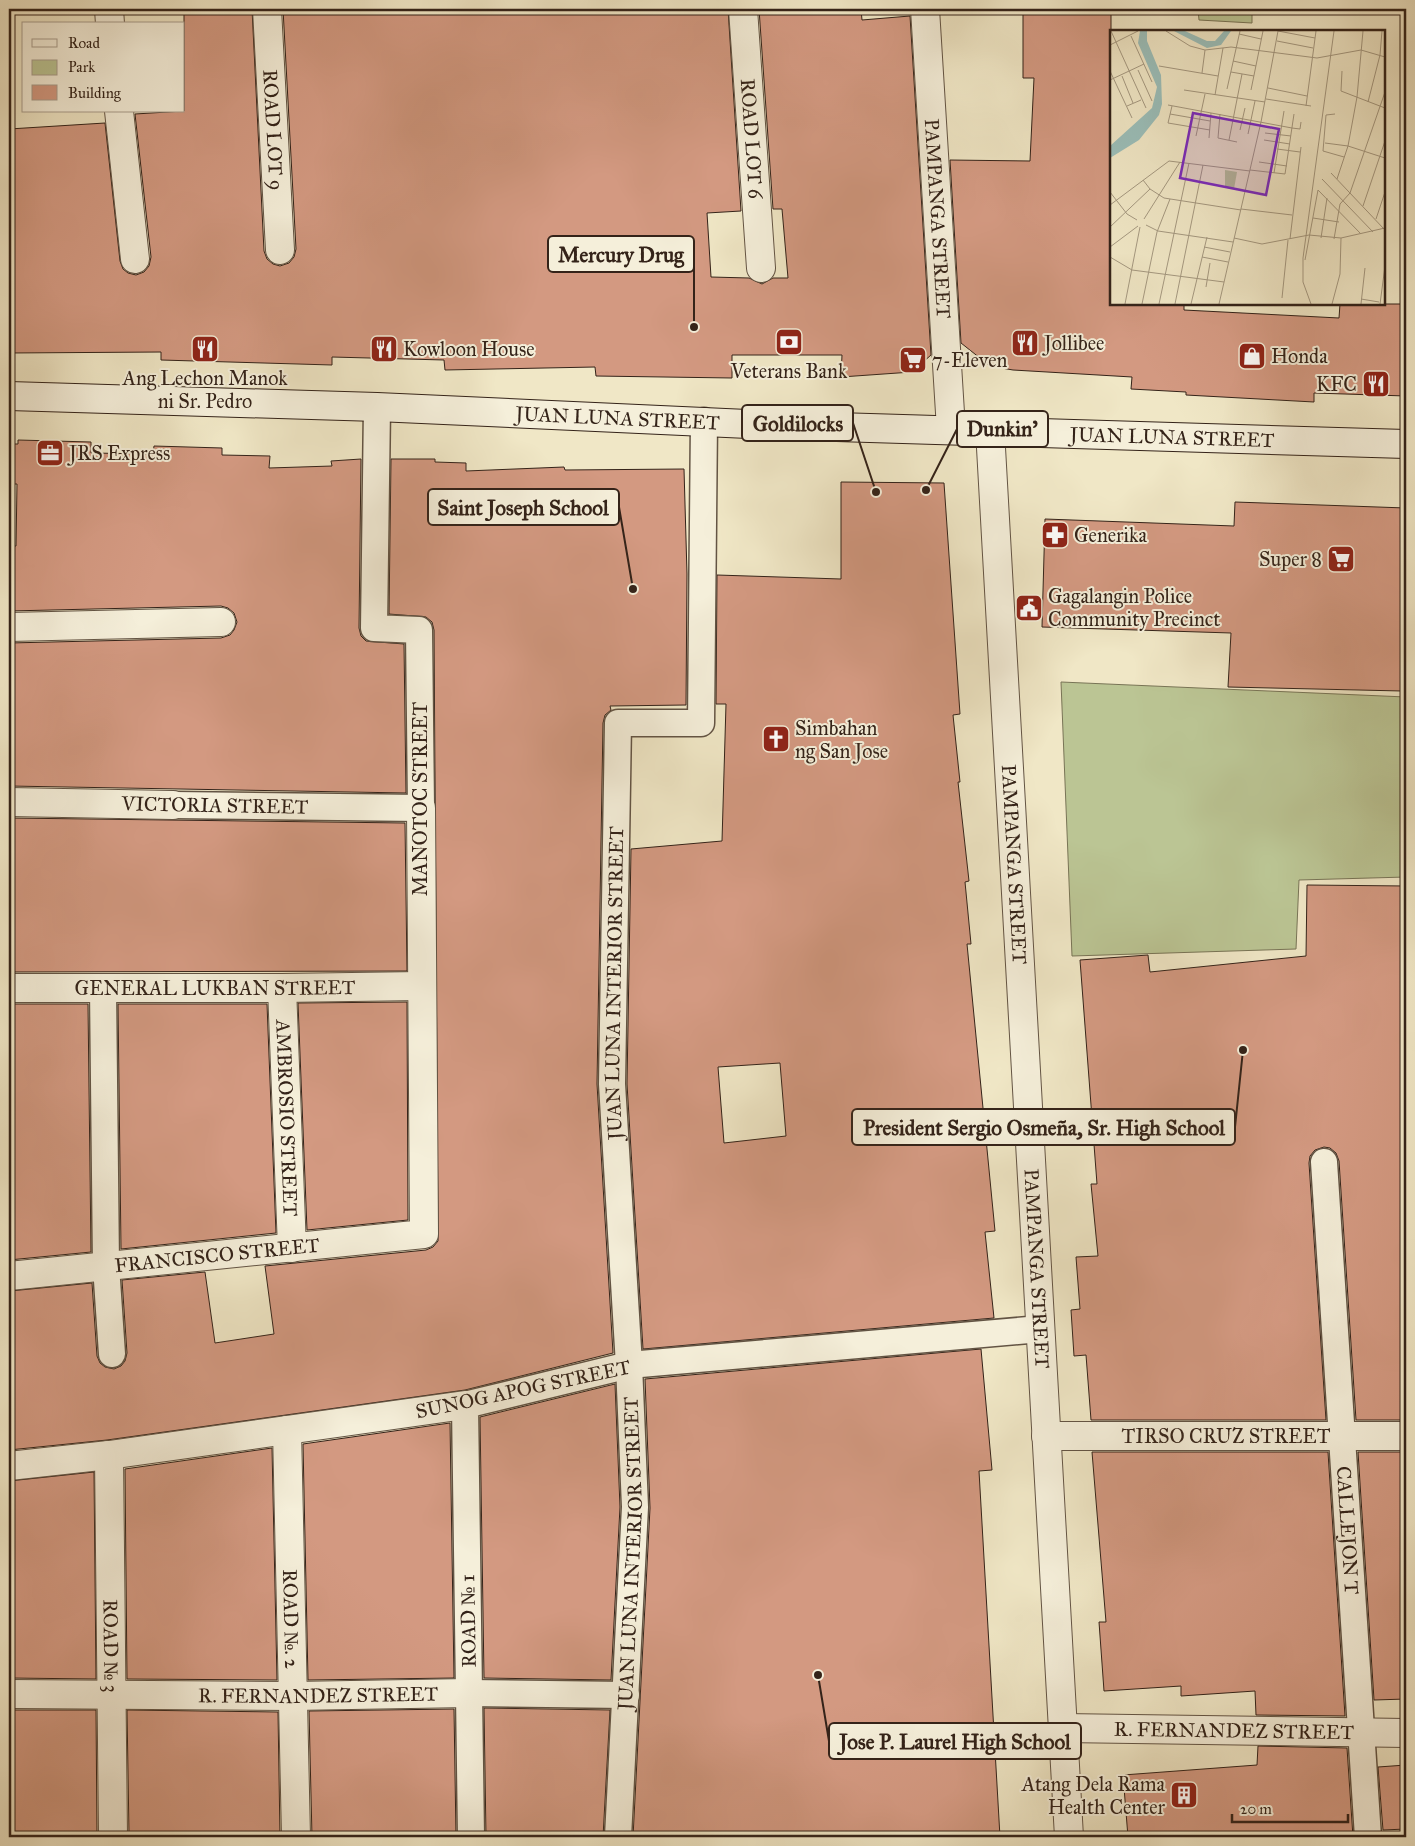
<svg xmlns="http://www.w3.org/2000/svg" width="1415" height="1846" viewBox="0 0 1415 1846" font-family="'IM FELL Great Primer',serif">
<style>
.green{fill:#bbc594;stroke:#787456}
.building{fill:#d39981;stroke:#342319;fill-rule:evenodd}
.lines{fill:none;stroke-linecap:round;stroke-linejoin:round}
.pedestrian-casing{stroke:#635444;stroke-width:29}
.minor-casing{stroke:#635444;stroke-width:30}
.tertiary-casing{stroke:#635444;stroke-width:30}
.secondary-casing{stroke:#342319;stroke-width:30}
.pedestrian{stroke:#f5efda;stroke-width:26}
.minor{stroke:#f5efda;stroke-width:28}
.tertiary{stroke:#f5efda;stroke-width:28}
.secondary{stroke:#f5efda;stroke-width:28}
.labels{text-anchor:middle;stroke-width:4;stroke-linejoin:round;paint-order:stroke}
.street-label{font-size:20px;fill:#342319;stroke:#f5efda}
.poi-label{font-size:20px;fill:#342319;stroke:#f5efda;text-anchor:start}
.inset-road{fill:none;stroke:#a59981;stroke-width:1}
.view{fill:#7b2cbf;fill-opacity:0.15;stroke:#7b2cbf;stroke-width:2.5}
.inset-edge{fill:none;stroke:#342319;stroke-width:2.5}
.leader{fill:none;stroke:#342319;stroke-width:2}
.callout-dot{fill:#342319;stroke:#f5efda;stroke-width:2}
.callout{fill:#f5efda;stroke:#342319;stroke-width:2}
.callout-label{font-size:21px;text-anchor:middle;font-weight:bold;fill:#342319}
</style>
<rect width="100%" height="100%" fill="#f0e7c6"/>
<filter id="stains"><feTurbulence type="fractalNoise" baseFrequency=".004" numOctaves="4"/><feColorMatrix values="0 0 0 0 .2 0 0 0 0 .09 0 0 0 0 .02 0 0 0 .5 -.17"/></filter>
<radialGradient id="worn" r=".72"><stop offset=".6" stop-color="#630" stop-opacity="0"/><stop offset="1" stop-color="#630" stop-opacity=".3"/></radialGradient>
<path class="green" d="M1198 9H1252V23L1199 20Z
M1061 682 1406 697V877L1299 880 1296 949 1072 956Z"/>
<path class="building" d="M184 9H252L264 251 267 259 273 264 280 266 289 263 294 257 296 249 283 9H728L741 211 707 213 711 277 749 278 762 284 773 278H788L782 209H773L759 9H861L862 20 910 16 931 355 912 372 841 377 842 355H732V378L596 376 595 367 445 370 444 360 332 357V365L161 360V352L9 353V129L105 123 120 261 123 269 128 273 136 275 144 272 149 266 151 257 135 114 184 111Z
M1023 9H1111V304L1184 305V310L1339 318 1340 304H1406V396L1314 393V402L1186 395V392L1131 389 1132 377 1013 370 990 366 961 343 950 160 1030 161 1034 78H1023Z
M18 440 91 442V453L153 454 154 446 222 448V455L270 456 269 468 332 466 331 461 361 459 359 628 361 636 366 641 404 644 406 793 9 786V643L221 638 230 635 234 630 237 622 234 613 228 608 221 606 9 611V546H16L17 484H9V444H18Z
M391 459H435V462L466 463V471L564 467 565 470 684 469 687 574 686 705 610 706 611 710 605 715 603 723 597 1084 613 1353 465 1390 107 1440 9 1450V1395H12L10 1291 92 1283 97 1356 100 1363 105 1367 114 1369 121 1366 125 1361 127 1353 122 1280 205 1272 215 1343 274 1334 265 1266 426 1250 433 1247 438 1241 434 630 432 622 426 617 389 614Z
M841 482 944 483 960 714 953 715 960 782H958L969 881 965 882 971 944H967L995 1231 985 1232 994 1318 643 1349 627 1084 631 849 722 841 726 704H716L717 575 841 579ZM780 1063 786 1136 724 1143 718 1067Z
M1235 502 1406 508V597L1402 691 1228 687 1231 633 1042 627 1045 519 1234 526Z
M9 818 405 823 407 971 9 972Z
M1307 885 1406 886V1420H1356L1339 1161 1336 1153 1330 1148 1324 1147 1315 1150 1310 1156 1309 1163 1326 1420H1091L1086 1355 1074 1356 1071 1310 1080 1309 1076 1257 1098 1256 1091 1184H1097L1080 960 1148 955 1150 972 1306 956Z
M407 1002 408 1220 307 1230 298 1003Z
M9 1004H88L91 1252 9 1260Z
M118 1004H267L276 1233 121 1249Z
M981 1349 992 1470 979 1471 1000 1837H633L650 1508 645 1379Z
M615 1384 620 1507 611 1680 484 1678 480 1417Z
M450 1423 454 1678 308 1680 303 1444Z
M272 1448 277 1680 127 1679 125 1469Z
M1092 1452H1328L1345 1716 1256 1715 1255 1691 1181 1696V1686L1104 1691 1099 1622H1106Z
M1358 1452H1406V1557L1402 1558 1406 1627V1699L1374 1700Z
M94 1472 96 1679 9 1678V1481Z
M484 1708 610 1710 603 1837H486Z
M454 1709 456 1837H312L309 1711Z
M9 1710H96L97 1835H93V1837H9Z
M127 1710 278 1712 280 1837H200V1833L129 1834Z
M1258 1746 1347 1748 1353 1837H1128L1123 1775 1257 1765Z
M1406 1765V1829L1383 1830 1378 1767Z"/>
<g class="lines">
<g class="pedestrian-casing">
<g id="pedestrian">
<path d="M173 805 421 808 419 630 374 628 377 407"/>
<path d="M103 988 106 1266 112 1354"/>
<path id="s1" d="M1324 1162 1368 1837"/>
<path d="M469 1693 626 1695"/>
<path d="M471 1837 465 1405 629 1365 1040 1329"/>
<path id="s2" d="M618 1837 635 1507 629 1365 612 1084 618 723H701L704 421"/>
</g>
</g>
<g class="minor-casing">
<g id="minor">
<path d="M109 9 110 24"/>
<path id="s3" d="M267 9 280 250"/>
<path id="s4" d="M743 9 761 268"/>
<path id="s5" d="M925 9 951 429"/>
<path d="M119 111 135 259"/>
<path d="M9 627 221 622"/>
<path d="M9 802 173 805"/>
<path id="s6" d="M9 988H282L421 986"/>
<path id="s7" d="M282 988 292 1248"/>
<path id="s8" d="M9 1276 424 1234 421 808"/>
<path id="s9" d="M287 1430 296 1837"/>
<path id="s10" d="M1046 1436H1406"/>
<path id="s11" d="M109 1455 113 1837"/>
<path d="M9 1466 109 1455 465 1405"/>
<path id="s12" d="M9 1694 293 1696 469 1693"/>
<path id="s13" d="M1063 1728 1406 1733"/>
</g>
</g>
<g class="tertiary-casing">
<g id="tertiary">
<path id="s14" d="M990 430 1069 1837"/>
</g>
</g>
<g class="secondary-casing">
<g id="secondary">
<path id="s15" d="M9 396 377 407 771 425 1406 444"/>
</g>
</g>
<use href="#pedestrian" class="pedestrian"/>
<use href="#minor" class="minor"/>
<use href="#tertiary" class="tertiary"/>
<use href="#secondary" class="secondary"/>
</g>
<defs>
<g id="bank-square" transform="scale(1.4375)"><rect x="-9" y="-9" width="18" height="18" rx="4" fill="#8f2418" stroke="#f5efda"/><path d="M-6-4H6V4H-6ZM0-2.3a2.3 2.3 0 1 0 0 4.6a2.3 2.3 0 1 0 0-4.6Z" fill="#fff"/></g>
<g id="restaurant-square" transform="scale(1.4375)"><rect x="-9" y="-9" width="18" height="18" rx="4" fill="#8f2418" stroke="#f5efda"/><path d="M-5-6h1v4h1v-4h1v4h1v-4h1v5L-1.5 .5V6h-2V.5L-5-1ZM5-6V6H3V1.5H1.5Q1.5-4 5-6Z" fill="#fff"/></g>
<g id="shop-square" transform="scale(1.4375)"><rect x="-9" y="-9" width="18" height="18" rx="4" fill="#8f2418" stroke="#f5efda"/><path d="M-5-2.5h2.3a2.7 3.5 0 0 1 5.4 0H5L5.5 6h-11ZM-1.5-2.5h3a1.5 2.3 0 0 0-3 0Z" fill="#fff"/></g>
<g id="supermarket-square" transform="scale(1.4375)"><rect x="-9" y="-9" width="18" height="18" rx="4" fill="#8f2418" stroke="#f5efda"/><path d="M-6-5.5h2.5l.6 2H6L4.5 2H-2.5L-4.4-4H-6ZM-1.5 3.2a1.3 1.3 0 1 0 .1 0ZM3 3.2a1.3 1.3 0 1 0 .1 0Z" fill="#fff"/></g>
<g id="office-square" transform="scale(1.4375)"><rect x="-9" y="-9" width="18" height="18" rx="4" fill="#8f2418" stroke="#f5efda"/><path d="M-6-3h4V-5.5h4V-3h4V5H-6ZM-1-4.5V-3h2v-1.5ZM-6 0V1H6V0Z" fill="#fff"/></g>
<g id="pharmacy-square" transform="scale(1.4375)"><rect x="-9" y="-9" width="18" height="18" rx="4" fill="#8f2418" stroke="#f5efda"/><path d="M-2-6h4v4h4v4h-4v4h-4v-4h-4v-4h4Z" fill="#fff"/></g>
<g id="civic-square" transform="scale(1.4375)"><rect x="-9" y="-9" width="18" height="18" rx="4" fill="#8f2418" stroke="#f5efda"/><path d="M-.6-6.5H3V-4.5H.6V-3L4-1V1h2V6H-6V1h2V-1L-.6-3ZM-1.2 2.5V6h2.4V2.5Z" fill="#fff"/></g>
<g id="church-square" transform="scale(1.4375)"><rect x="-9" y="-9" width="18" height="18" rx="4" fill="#8f2418" stroke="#f5efda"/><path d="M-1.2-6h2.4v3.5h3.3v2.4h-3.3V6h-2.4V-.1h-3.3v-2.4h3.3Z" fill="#fff"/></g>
<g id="building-square" transform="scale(1.4375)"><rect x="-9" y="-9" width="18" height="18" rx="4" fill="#8f2418" stroke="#f5efda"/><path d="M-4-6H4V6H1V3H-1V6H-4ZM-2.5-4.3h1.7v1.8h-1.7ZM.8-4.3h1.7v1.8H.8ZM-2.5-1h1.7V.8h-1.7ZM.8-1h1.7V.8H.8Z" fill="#fff"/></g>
</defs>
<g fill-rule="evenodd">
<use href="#bank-square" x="789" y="342"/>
<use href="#restaurant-square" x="1025" y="343"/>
<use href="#restaurant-square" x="205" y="349"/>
<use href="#restaurant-square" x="384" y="349"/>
<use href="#shop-square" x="1252" y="356"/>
<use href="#supermarket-square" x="913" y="360"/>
<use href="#restaurant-square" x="1376" y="384"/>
<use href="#office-square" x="50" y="453"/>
<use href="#pharmacy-square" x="1055" y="535"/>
<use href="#supermarket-square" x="1341" y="559"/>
<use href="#civic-square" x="1029" y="608"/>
<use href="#church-square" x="776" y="739"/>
<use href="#building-square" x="1184" y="1795"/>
</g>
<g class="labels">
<g class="street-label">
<text dy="7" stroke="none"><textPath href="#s3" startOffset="121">ROAD LOT 9</textPath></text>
<text dy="7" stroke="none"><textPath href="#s4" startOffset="130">ROAD LOT 6</textPath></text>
<text dy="7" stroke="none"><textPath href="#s5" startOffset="210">PAMPANGA STREET</textPath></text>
<text dy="7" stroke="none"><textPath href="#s15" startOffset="609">JUAN LUNA STREET</textPath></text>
<text dy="7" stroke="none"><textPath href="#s15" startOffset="1164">JUAN LUNA STREET</textPath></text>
<text transform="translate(420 799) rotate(-90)" y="7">MANOTOC STREET</text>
<text transform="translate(215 805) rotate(1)" y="7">VICTORIA STREET</text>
<text dy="7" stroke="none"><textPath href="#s14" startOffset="435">PAMPANGA STREET</textPath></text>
<text dy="7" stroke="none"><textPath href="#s2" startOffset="855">JUAN LUNA INTERIOR STREET</textPath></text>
<text dy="7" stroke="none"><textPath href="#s6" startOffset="206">GENERAL LUKBAN STREET</textPath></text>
<text dy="7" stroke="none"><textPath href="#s7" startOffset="130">AMBROSIO STREET</textPath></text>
<text dy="7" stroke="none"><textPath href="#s8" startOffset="209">FRANCISCO STREET</textPath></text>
<text dy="7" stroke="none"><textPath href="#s14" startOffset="840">PAMPANGA STREET</textPath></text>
<text transform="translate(523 1389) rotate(-12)" y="7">SUNOG APOG STREET</text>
<text dy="7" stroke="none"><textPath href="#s10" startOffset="180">TIRSO CRUZ STREET</textPath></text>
<text dy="7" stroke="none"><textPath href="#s1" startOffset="369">CALLEJON T</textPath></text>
<text dy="7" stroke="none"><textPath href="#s2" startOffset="284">JUAN LUNA INTERIOR STREET</textPath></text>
<text dy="7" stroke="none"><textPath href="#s9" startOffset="189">ROAD №. 2</textPath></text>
<text transform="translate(468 1621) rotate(-91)" y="7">ROAD № 1</text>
<text dy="7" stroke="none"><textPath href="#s11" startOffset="191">ROAD № 3</textPath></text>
<text dy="7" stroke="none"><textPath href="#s12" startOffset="309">R. FERNANDEZ STREET</textPath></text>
<text dy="7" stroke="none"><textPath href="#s13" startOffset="171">R. FERNANDEZ STREET</textPath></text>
</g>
<g class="poi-label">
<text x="1044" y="350">Jollibee</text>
<text x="403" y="356">Kowloon House</text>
<text x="1271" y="363">Honda</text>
<text x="932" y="367">7-Eleven</text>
<text x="789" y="378" text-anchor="middle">Veterans Bank</text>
<text x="205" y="385" text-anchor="middle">Ang Lechon Manok<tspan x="205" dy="23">ni Sr. Pedro</tspan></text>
<text x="1357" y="391" text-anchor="end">KFC</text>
<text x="69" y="460">JRS Express</text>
<text x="1074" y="542">Generika</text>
<text x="1322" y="566" text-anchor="end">Super 8</text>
<text x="1048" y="603">Gagalangin Police<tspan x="1048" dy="23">Community Precinct</tspan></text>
<text x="795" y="735">Simbahan<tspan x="795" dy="23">ng San Jose</tspan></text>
<text x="1165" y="1791" text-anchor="end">Atang Dela Rama<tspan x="1165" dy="23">Health Center</tspan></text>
</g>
</g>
<g transform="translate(1110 30)">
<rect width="275" height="275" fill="#f0e7c6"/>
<path d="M115 140 127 142 124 159 115 157Z" fill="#bbc594"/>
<path d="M30 1H37V11L51 45 52 74 49 85 29 110 0 128V116L42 78 47 57 28 13ZM64 1H75L97 11H105L114 1H121L111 15 97 18Z" fill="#9bbfba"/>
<path class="inset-road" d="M1 1 36 78M56 1 80 16 95 20 121 17 207 28 251 20 275 27M168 1 205 8M129 4 151 9M21 6 42 52M167 11 203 18M0 15 28 1M123 31 146 36M49 36 108 46M28 40 42 71M0 41 22 88M232 41 231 61 275 78M121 42 144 46M92 43 95 20M12 46 23 73M0 50 34 34M158 58 197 66M117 59 130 1M74 60 155 72M141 60 153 1M105 65 113 18M156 69 201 76M258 72 270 25 272 1M58 75 182 98 190 99 191 92M17 76 31 70M62 76 58 93 100 100M196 76 206 1M60 84 100 91M110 84 108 108 127 112M225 84 216 85 213 121 234 127M130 100 135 78M155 103 181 106M138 104 145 71M86 106 95 64M99 108 101 83M119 110 132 44M154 110 180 114M215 113 238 116 275 128M167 119 190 122M149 132 177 136M140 140 175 144 184 84M164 143 174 81M221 143 274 199M212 149 263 202M227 149 238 116 247 67 253 1M33 150 40 159 54 168 131 180M0 162 17 184 27 190M0 175 59 131 140 141M253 176 275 111M131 179 182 185M203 188 229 192M34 189 70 132M266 189 275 162M36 195 48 201 123 212M0 197 40 159M124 208 152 214 199 205 231 208 275 198M211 208 217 168M180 209 191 117M224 209 230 174 240 163 275 62M0 217 28 196M94 217 120 222M0 227 22 240 114 252M92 227 118 232M195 230 208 160 251 204M96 257 100 233M172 268 178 210M251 269 269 272M15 274 30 197M32 274 47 202 60 169M49 274 79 133M65 274 93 135M81 274 97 207M109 274 151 92 168 1M201 274 193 252V228L224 1M222 274 230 244 231 208M251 274 255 238M270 274 275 236"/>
<path class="view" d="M83 83 169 99 156 165 70 148Z"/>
<rect width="275" height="275" class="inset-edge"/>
</g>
<path class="leader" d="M694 327L694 254M876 492L853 423M926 490L957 429M633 589L619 507M1243 1050L1235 1127M818 1675L829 1741"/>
<g class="callout-dot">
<circle cx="694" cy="327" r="5"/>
<circle cx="876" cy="492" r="5"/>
<circle cx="926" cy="490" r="5"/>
<circle cx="633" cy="589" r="5"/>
<circle cx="1243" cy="1050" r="5"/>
<circle cx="818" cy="1675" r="5"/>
</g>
<g class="callout">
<rect x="548" y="236" width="146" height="36" rx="5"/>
<rect x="742" y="405" width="111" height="36" rx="5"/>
<rect x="957" y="411" width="91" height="36" rx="5"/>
<rect x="428" y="489" width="191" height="36" rx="5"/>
<rect x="852" y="1109" width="383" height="36" rx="5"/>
<rect x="829" y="1723" width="252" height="36" rx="5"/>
</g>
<g class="callout-label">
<text x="621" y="262">Mercury Drug</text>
<text x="798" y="431">Goldilocks</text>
<text x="1002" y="436">Dunkin'</text>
<text x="523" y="515">Saint Joseph School</text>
<text x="1044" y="1135">President Sergio Osmeña, Sr. High School</text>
<text x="955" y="1749">Jose P. Laurel High School</text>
</g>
<rect width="1415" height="1846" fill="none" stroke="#f0e7c6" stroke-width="30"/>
<rect x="10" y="10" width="1395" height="1826" fill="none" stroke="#342319" stroke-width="2.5"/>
<rect x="15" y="15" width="1385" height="1816" fill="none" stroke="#342319"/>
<rect x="22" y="22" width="162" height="90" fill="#f5efda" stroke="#a89d8d"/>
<rect x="32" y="39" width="25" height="8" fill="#f5efda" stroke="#a89d8d"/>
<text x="68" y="48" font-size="15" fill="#342319">Road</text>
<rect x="32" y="60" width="25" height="15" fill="#bbc594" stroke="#a89d8d"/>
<text x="68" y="72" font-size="15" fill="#342319">Park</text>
<rect x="32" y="85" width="25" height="15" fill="#d39981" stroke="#a89d8d"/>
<text x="68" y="98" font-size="15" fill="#342319">Building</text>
<path d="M1232 1814v8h116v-8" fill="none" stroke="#342319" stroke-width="2.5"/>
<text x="1240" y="1814" font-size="15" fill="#342319" stroke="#f5efda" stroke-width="4" paint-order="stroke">20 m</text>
<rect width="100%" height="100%" filter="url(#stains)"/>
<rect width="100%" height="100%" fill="url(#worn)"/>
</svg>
